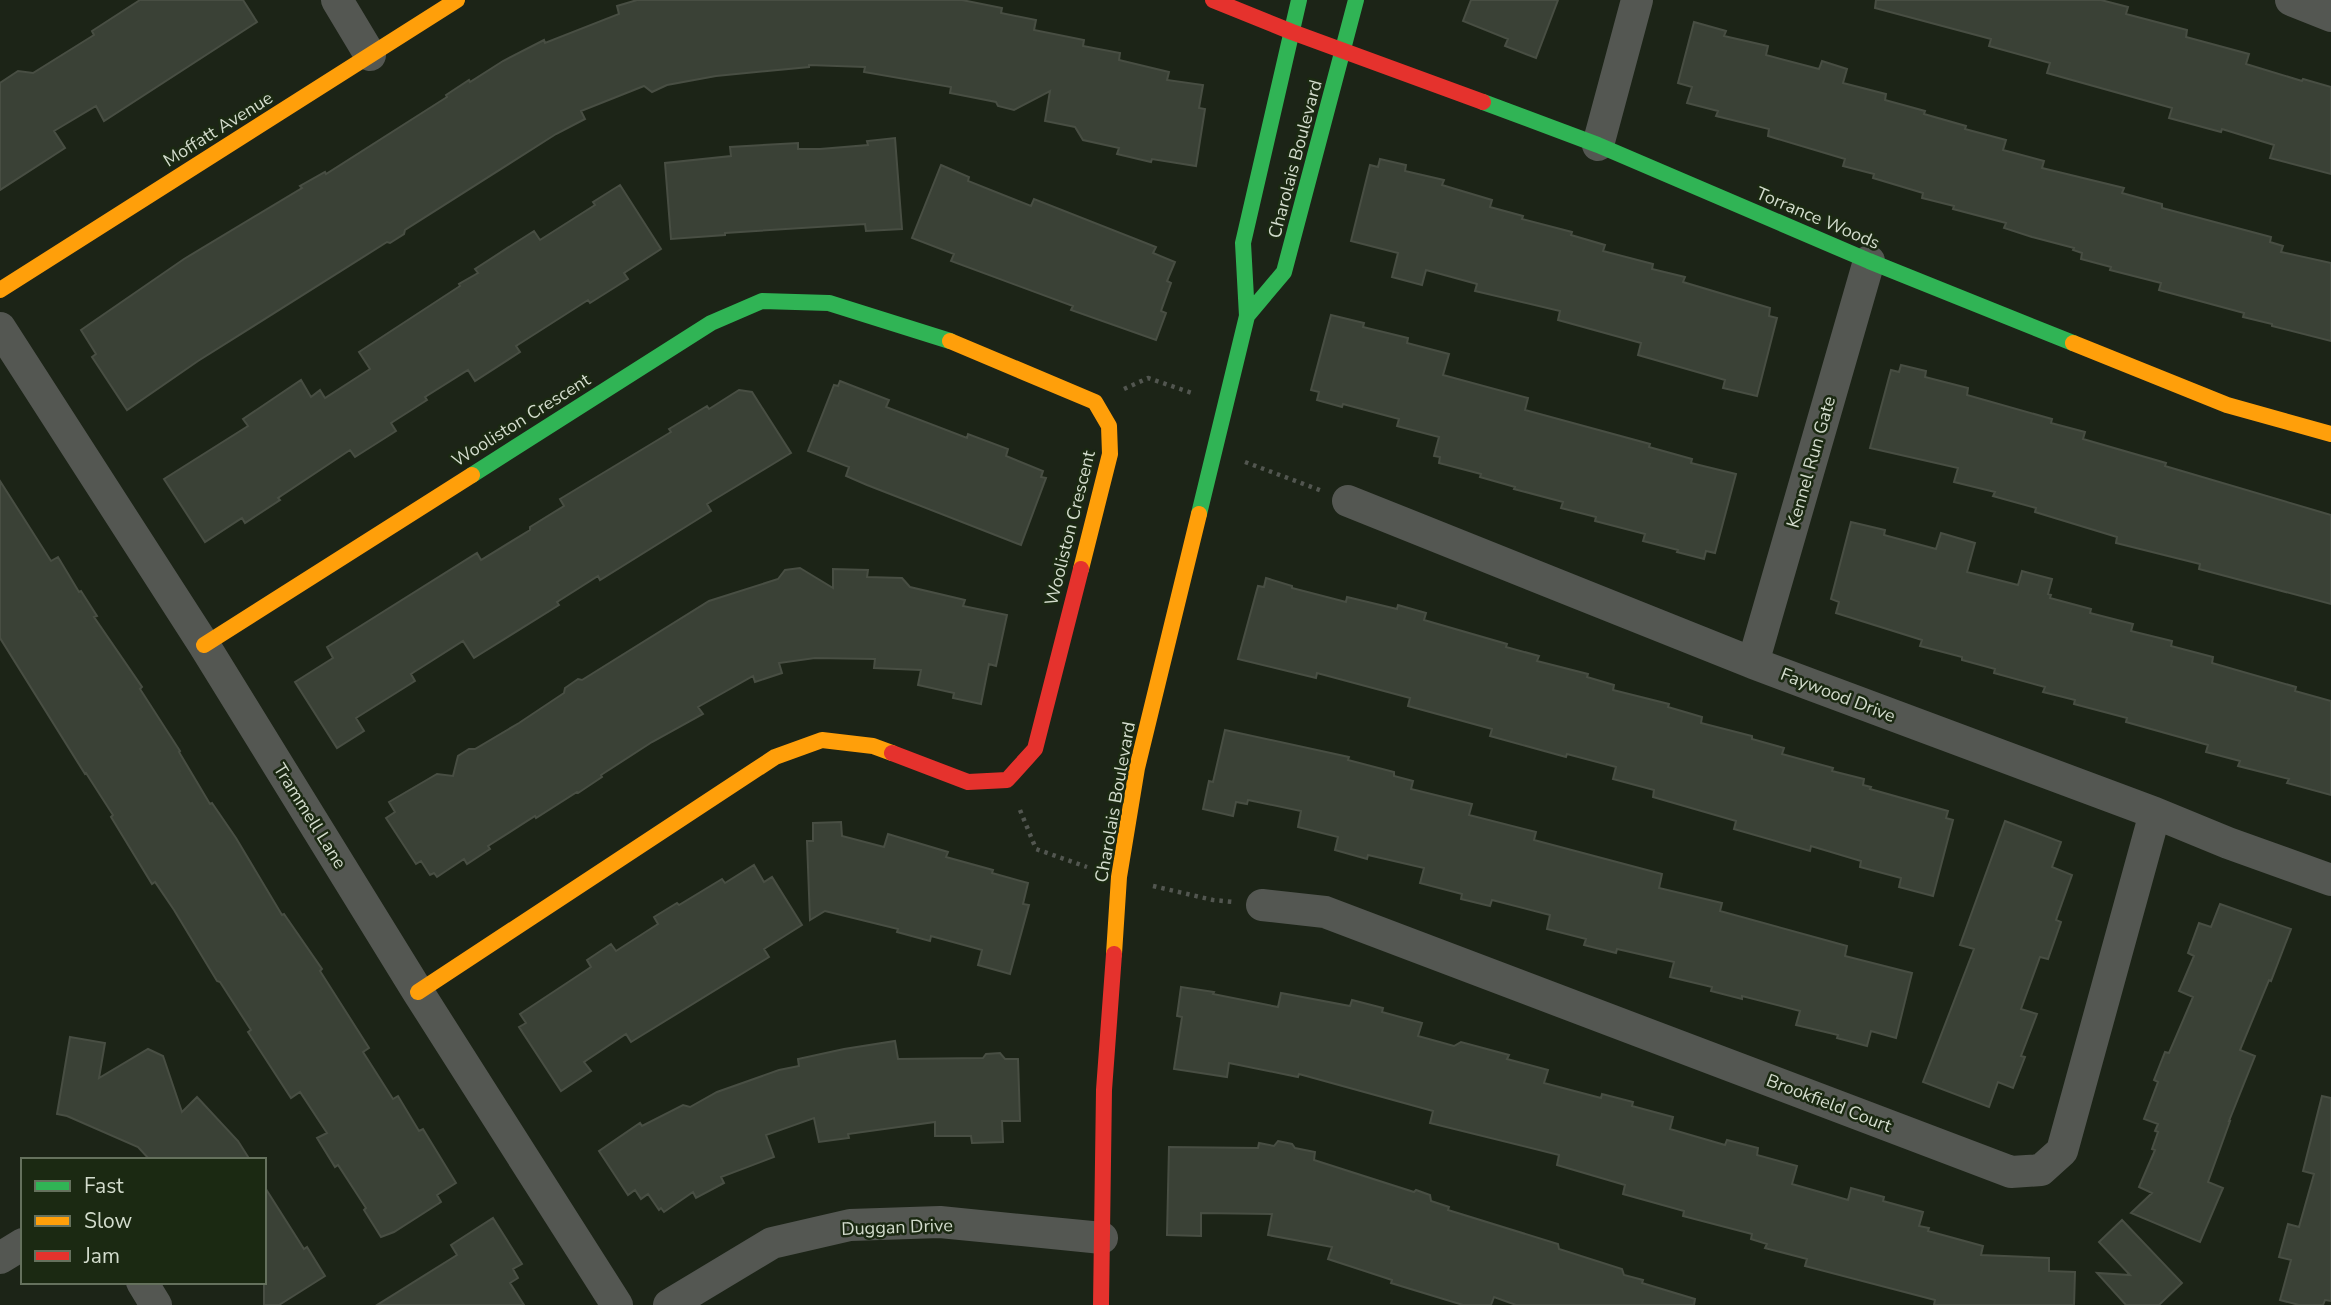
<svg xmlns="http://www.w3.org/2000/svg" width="2331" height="1305" viewBox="0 0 2331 1305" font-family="'Nunito Sans',sans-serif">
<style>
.building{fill:#3a4136;stroke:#484e43;stroke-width:2}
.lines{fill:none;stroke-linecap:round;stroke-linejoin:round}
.path{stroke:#525650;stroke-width:4.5;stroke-dasharray:3.5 5;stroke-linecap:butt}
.street{stroke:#545752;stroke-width:32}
.fast{stroke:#30b455;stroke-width:16}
.slow{stroke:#ff9f0a;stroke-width:16}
.jam{stroke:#e5322d;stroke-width:16}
.labels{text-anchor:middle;stroke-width:5;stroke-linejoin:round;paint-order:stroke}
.street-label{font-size:18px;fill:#d3dccd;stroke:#1b2912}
</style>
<rect width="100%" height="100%" fill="#1c2417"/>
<path class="building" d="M140 0H243L257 22 104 121 96 106 54 131 65 148 0 190V83L18 71 33 73 94 35 92 31Z
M637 0H962L1002 8 1001 13 1036 20 1034 30 1084 40 1083 46 1120 53 1119 60 1169 72 1167 80 1203 85 1199 108 1205 109 1196 166 1152 159 1151 162 1117 154 1119 148 1083 140 1075 127 1045 121 1050 91 1014 110 998 106 996 102 950 93 951 87 864 72 865 67 809 65V67L716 76 667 85 652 92 644 86 581 111 585 119 556 134 405 230 404 234 390 243 387 242 198 361 127 410 92 357 96 354 81 330 184 259 302 188 300 186 325 172 326 174 447 97 446 95 469 80 470 82 503 61 544 40 545 43 619 14 617 6Z
M1471 0H1558L1536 58 1505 46 1508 39 1463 21Z
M1876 0H2101L2128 7 2126 14 2187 30 2186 37 2249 54 2246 64 2302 81 2303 79 2331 87V174L2270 158 2274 145 2222 129 2221 132 2169 118 2172 108 2047 73 2050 63 1989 46 1991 39 1875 8Z
M1694 22 1726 31 1724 36 1768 46 1766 55 1819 69 1822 61 1847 69 1843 83 1886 94 1885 100 1925 111 1924 114 1966 126 1965 129 2006 140 2003 150 2044 161 2042 168 2124 188 2122 193 2162 204V208L2271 237 2270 242 2283 246 2281 252 2331 263V341L2272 326V324L2243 317 2244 313 2159 290 2161 283 2110 270 2111 267 2081 259 2082 253 2073 250 2074 248 2032 237 2004 228 2006 223 1953 209 1954 206 1922 198 1923 193 1873 178 1874 174 1843 166 1845 159 1768 136 1769 129 1716 116 1718 111 1687 103 1692 87 1678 83Z
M895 138 902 229 866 231 865 224 725 233V235L671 239 665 163 731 156 730 147 798 143V149H820L868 145 867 141Z
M1380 159 1406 165 1405 171 1444 180 1442 185 1492 200 1490 207 1523 216 1522 219 1572 232 1571 235 1605 245 1603 251 1653 264 1652 269 1685 277 1683 282 1770 308 1769 316 1777 318 1757 396 1723 388 1725 380 1638 355 1641 343 1558 320 1560 311 1475 291 1477 284 1426 270 1422 285 1392 277 1398 253 1351 241 1370 165 1378 167Z
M941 165 969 177 968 181 1031 206 1034 199 1156 247 1153 253 1175 262 1167 281 1171 283 1161 311 1166 313 1156 340 1071 310 1073 306 951 261 954 254 912 238Z
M620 185 661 249 624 273 628 279 590 303 588 300 516 346 520 352 475 381 468 370 425 397 427 400 391 423 396 431 355 457 350 450 278 498 280 500 245 523 242 518 205 542 164 479 248 426 243 419 301 380 311 397 320 390 325 398 370 369 359 352 460 286 459 284 478 273 475 269 512 245 534 231 540 240 595 205 593 202Z
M1331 315 1364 323 1363 327 1408 338 1407 343 1449 354 1443 375 1528 398 1525 410 1650 444 1649 447 1692 459 1691 463 1736 474 1715 553 1706 551 1704 559 1677 552 1678 550 1643 541 1645 534 1595 521 1596 517 1561 508 1563 502 1514 489 1515 487 1480 477 1481 474 1439 463 1440 457 1434 456 1439 437 1397 426 1399 419 1343 404 1342 407 1317 400 1319 392 1311 390Z
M1901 365 1926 371 1925 377 1968 388 1967 395 2052 419 2051 423 2085 432 2083 439 2166 463 2165 466 2331 515V604L2199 569 2200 564 2116 543 2117 537 2035 512 2036 508 1993 496 1995 492 1954 482 1958 468 1870 448 1891 370 1899 372Z
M840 381 889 400 886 407 967 438 968 434 1008 449 1006 456 1043 471 1041 477 1046 478 1021 545 867 485 846 476 849 467 808 451 834 385 838 386Z
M739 390 752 392 791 453 707 504 711 511 600 580 598 576 557 602 559 605 474 658 463 641 411 674 415 681 356 718 364 731 337 748 295 682 333 658 327 647 477 553 481 560 530 530V527L564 506 560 499 671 432 669 429 707 406 709 409Z
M0 481 51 561 58 557 79 592 81 591 97 616 94 617 142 687 140 689 180 751 179 752 210 804 212 803 236 838 282 915 284 914 322 969 320 971 369 1048 363 1052 393 1099 398 1096 419 1131 423 1129 456 1183 437 1195 441 1202 394 1232 381 1237 364 1210 366 1208 338 1165 335 1167 317 1138 327 1133 300 1092 291 1098 248 1032 251 1030 220 982 217 981 174 910 155 882 152 884 111 817 113 815 86 773 85 774 0 638Z
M1851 522 1885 530 1884 535 1936 549 1941 533 1975 543 1967 572 2018 585 2022 571 2052 579 2048 594 2051 595 2050 598 2091 609 2090 613 2133 624 2131 631 2172 641 2171 646 2213 657 2212 663 2296 687 2295 691 2331 701V795L2287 783 2289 779 2238 766 2240 761 2206 752 2208 745 2126 722 2127 718 2074 704 2075 700 2043 692 2045 687 1994 673 1995 669 1962 660V657L1920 646 1922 640 1836 613 1839 602 1831 599Z
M800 568 833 588V569L868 570 867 577 902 578 910 587 965 600 963 606 1007 615 996 666 989 664 981 704 953 698 954 693 918 685 921 670 874 668 875 659 815 658 779 663 782 673 755 682 753 676 698 707 703 714 652 742 601 775 602 777 578 793 577 792 536 818 535 816 488 846 490 849 467 864 464 859 437 877 434 873 430 875 421 861 416 864 386 818 395 812 389 802 437 774 453 776 458 756 469 749H475L519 723 564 693 565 688 578 679 582 680 709 601 778 579 785 570Z
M1266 578 1292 586V588L1346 602 1347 597 1397 609 1398 605 1426 613 1424 620 1507 644 1506 647 1539 656 1537 661 1588 674 1587 677 1614 685 1613 690 1669 704 1668 707 1702 717 1701 723 1752 736V739L1784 748 1782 754 1833 768 1832 771 1864 779 1863 785 1871 787 1870 789 1948 811 1946 818 1953 820 1933 896 1899 887 1901 878 1860 867 1861 861 1811 846 1810 851 1734 829 1736 821 1653 797 1654 790 1613 779 1616 767 1567 754 1566 757 1490 736 1492 729 1408 706 1410 698 1317 673 1316 678 1238 659 1258 586 1264 587Z
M1225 730 1349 757 1348 760 1394 772V776L1413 781 1411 789 1472 804 1469 815 1536 832 1534 840 1662 874 1659 888 1722 903 1720 911 1847 946 1845 956 1912 973 1896 1038 1871 1031 1867 1046 1837 1038 1838 1035 1796 1025 1800 1011 1742 996V999L1711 991 1712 987 1670 977 1674 962 1617 949 1616 953 1584 945 1586 939 1547 929 1550 915 1492 900 1490 906 1461 899 1462 894 1420 883 1424 868 1368 855 1367 859 1335 850 1338 837 1298 827 1301 811 1248 800 1247 804 1236 802 1233 816 1203 809 1209 781 1213 782Z
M2005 821 2061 842 2052 867 2072 875 2056 920 2061 922 2048 959 2040 957 2021 1009 2037 1014 2021 1056 2025 1057 2013 1088 1998 1082 1989 1107 1923 1082 1974 949 1960 945Z
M841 822 842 836 884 847 888 834 948 852 946 857 993 870 992 873 1028 883 1023 904 1029 905 1010 974 978 965 982 950 931 936 930 941 897 932 898 929 825 911 810 920 807 841H813V823Z
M754 865 764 882 772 877 802 925 764 949 769 957 631 1042 626 1034 584 1062 591 1071 561 1091 519 1027 526 1023 520 1014 591 967 587 960 611 944 616 951 658 924 654 917 677 903 679 905 722 879 725 883Z
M2220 904 2291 929 2271 981 2269 980 2240 1050 2255 1056 2229 1121H2230L2208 1182 2223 1188 2200 1242 2131 1213 2152 1193 2139 1187 2155 1150 2152 1149 2158 1132 2155 1131 2158 1124 2144 1119 2158 1082 2154 1080 2165 1052 2169 1053 2193 997 2179 991 2194 956 2188 953 2199 923 2211 927Z
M1181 987 1214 992 1213 994 1278 1007 1281 993 1350 1006 1352 1000 1383 1008 1382 1012 1422 1023 1418 1036 1454 1046 1461 1042 1509 1055 1507 1059 1548 1070 1544 1083 1601 1098 1602 1094 1633 1102 1632 1106 1673 1117 1670 1129 1725 1145 1727 1140 1758 1148 1757 1155 1797 1166 1792 1184 1848 1200 1851 1188 1884 1197 1883 1201 1923 1212 1919 1226 1929 1228 1928 1231 1983 1246 1981 1255 2049 1258V1271L2075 1272 2074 1305H1934L1935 1300 1805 1266 1807 1259 1765 1248 1767 1244 1751 1239 1752 1234 1683 1216 1684 1211 1623 1194 1625 1185 1557 1165 1559 1155 1430 1123 1433 1111 1299 1074 1298 1077 1229 1063 1227 1077 1174 1069 1182 1017 1177 1016Z
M70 1037 105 1043 99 1078 148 1049 163 1056 182 1112 197 1097 238 1141 250 1160H150L138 1147 67 1116 57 1114Z
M895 1041 898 1059 983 1058 986 1054 1000 1053 1005 1059H1018L1020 1121H1002L1003 1142 972 1143 971 1136H935V1122L848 1134 849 1138 819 1142 814 1118 766 1135 774 1157 721 1177 724 1183 696 1198 693 1192 664 1212 661 1208 659 1210 648 1194 641 1199 635 1190 628 1195 599 1151 640 1123 642 1126 683 1105 690 1107 717 1092 779 1070 799 1066 798 1059 844 1049Z
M2322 1096 2331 1098V1301L2325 1300 2323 1305H2299L2280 1300 2291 1260 2279 1257 2288 1224 2299 1227 2314 1174 2303 1171Z
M1278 1141 1292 1144 1295 1148 1315 1152 1314 1160 1414 1192 1416 1190 1430 1195 1431 1201 1449 1207 1448 1210 1558 1244 1559 1249 1622 1269 1624 1275 1643 1280 1642 1283 1695 1299 1694 1305H1516L1494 1297 1491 1305H1463L1391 1283 1392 1280 1328 1259 1332 1247 1268 1235 1272 1214 1201 1213V1236L1167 1235 1169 1147 1258 1148 1259 1143 1274 1146Z
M264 1186 304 1249 307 1247 325 1276 279 1305H264Z
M493 1218 522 1264 513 1269 518 1278 510 1283 524 1305H377L457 1255 451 1245Z
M2122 1220 2182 1283 2159 1305H2126L2097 1273 2130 1275 2099 1242Z"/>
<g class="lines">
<path class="path" d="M1124 389 1148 378 1195 394
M1245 462 1322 491
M1020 810 1036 849 1087 867
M1153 886 1213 900 1234 902"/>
<path class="street" d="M337 0 370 55
M2291 0 2331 16
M1598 145 1637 0
M0 328 204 645 418 992 617 1305
M1348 501 1753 663 2155 813 2228 843 2331 880
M1753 663 1869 261
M1262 905 1325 912 2011 1172 2041 1170 2062 1151 2155 813
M0 1258 23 1244
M142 1282 156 1305
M669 1305 772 1243 850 1225 940 1222 1102 1238"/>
<path class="fast" d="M1483 102 1598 145 1869 261 2073 343
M1247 316 1284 272 1356 0
M472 475 711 323 762 301 829 303 950 341
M1199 514 1247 316 1243 243 1299 0"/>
<path class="slow" d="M0 290 457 0
M950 341 1095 402 1109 426 1110 454 1081 569
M2073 343 2227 405 2331 434
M204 645 472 475
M1114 954 1119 877 1137 768 1199 514
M418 992 775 757 822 740 873 746 892 753"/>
<path class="jam" d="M1213 0 1292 32 1483 102
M892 753 968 782 1007 780 1035 749 1081 569
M1101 1305 1104 1090 1114 954"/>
</g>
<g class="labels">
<g class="street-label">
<text transform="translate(218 129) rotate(-32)" y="6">Moffatt Avenue</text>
<text transform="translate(1295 159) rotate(-75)" y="6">Charolais Boulevard</text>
<text transform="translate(1818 218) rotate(23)" y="6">Torrance Woods</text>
<text transform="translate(521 420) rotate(-32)" y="6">Wooliston Crescent</text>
<text transform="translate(1811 462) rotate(-74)" y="6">Kennel Run Gate</text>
<text transform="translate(1070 528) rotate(-76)" y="6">Wooliston Crescent</text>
<text transform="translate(1838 695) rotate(21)" y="6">Faywood Drive</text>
<text transform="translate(1115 802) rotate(-80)" y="6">Charolais Boulevard</text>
<text transform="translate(310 816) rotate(58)" y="6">Trammell Lane</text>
<text transform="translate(1829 1103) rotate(21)" y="6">Brookfield Court</text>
<text transform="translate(897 1227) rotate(-2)" y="6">Duggan Drive</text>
</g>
</g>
<rect x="21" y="1158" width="245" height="126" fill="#1b2912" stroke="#65715d" stroke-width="2"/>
<rect x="35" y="1181" width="35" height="10" fill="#30b455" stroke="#65715d" stroke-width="2"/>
<text x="84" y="1193" font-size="21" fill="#d3dccd">Fast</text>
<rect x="35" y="1216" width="35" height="10" fill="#ff9f0a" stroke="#65715d" stroke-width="2"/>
<text x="84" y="1228" font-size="21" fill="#d3dccd">Slow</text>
<rect x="35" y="1251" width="35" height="10" fill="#e5322d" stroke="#65715d" stroke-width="2"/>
<text x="84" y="1263" font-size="21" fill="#d3dccd">Jam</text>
</svg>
